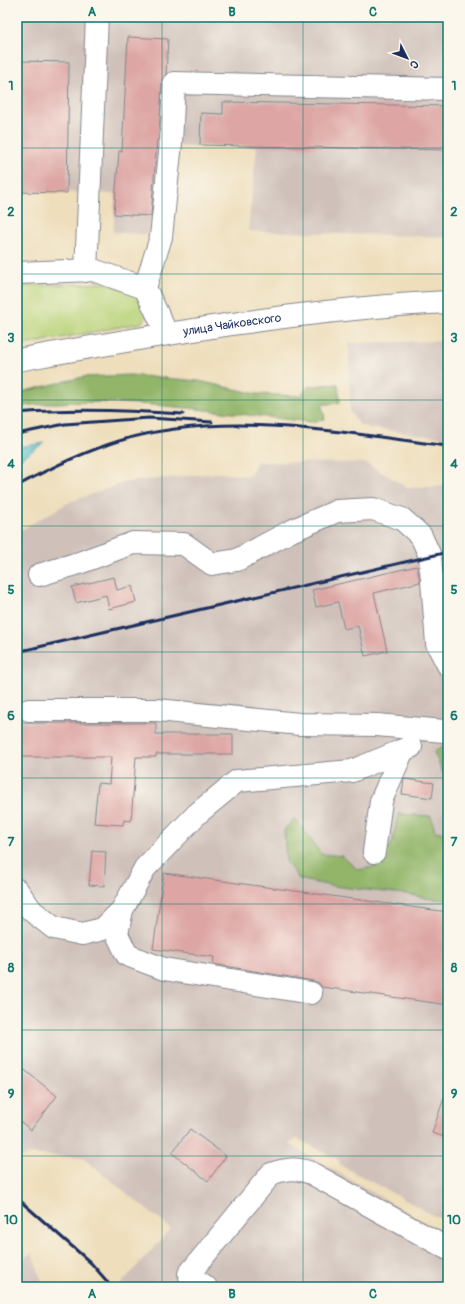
<svg xmlns="http://www.w3.org/2000/svg" width="465" height="1304" viewBox="0 0 465 1304" font-family="Pangolin,sans-serif">
<style>
.industrial{fill:#cfc1ba}
.green{fill:#b9d379;stroke:#6a816c}
.forest{fill:#92b569;stroke:#567264}
.water{fill:#4dbbc6;stroke:#347592}
.building{fill:#dda6a4}
.lines{fill:none;stroke-linecap:round;stroke-linejoin:round}
.minor-casing{stroke:#84868d;stroke-width:24}
.major-casing{stroke:#84868d;stroke-width:24}
.minor{stroke:#fff;stroke-width:22}
.major{stroke:#fff;stroke-width:22}
.rail{stroke:#1b2f5e;stroke-width:3}
.grid{fill:none;stroke:#0f766e;stroke-width:1;stroke-opacity:0.55}
.labels{text-anchor:middle;stroke-width:3;stroke-linejoin:round;paint-order:stroke}
.street-label{font-size:12px;fill:#1b2f5e;stroke:#fbf7ec}
.neatline{fill:none;stroke:#0f766e;stroke-width:1.5}
.grid-label{font-size:13px;text-anchor:middle;font-weight:bold;fill:#0f766e}
</style>
<rect width="100%" height="100%" fill="#fbf7ec"/>
<filter id="ink" filterUnits="userSpaceOnUse"><feTurbulence type="fractalNoise" baseFrequency=".025" numOctaves="2"/><feDisplacementMap in="SourceGraphic" scale="8" xChannelSelector="R" yChannelSelector="G"/><feConvolveMatrix kernelMatrix="1 2 1 2 8 2 1 2 1" color-interpolation-filters="sRGB"/></filter>
<filter id="wash" filterUnits="userSpaceOnUse"><feTurbulence type="fractalNoise" baseFrequency=".012" numOctaves="4" result="noise"/><feDisplacementMap in="SourceGraphic" scale="16" xChannelSelector="R" yChannelSelector="G"/><feGaussianBlur stdDeviation="0.9" result="paint"/><feColorMatrix in="noise" values="0 0 0 0 0 0 0 0 0 0 0 0 0 0 0 0 0 1.4 0 .05"/><feComposite in="paint" operator="in"/></filter>
<g filter="url(#wash)">
<rect width="100%" height="100%" fill="#eedebc"/>
<path class="industrial" d="M17 17H448V237L248 231 257 147 178 146 170 236 113 232 116 194 17 191Z
M448 341V438L371 428 360 425 350 412 349 343Z
M257 462 366 463 408 488 448 486V1223L340 1165 339 1160 298 1139 289 1144 448 1236V1287H118L171 1229 83 1158 29 1154 17 1160V532L70 502 126 482 217 473 249 476Z
M32 1253 44 1287H17V1262Z"/>
<path class="green" d="M107 283C126 291 144 293 147 316L141 323 17 346V286Z"/>
<path class="forest" d="M130 375 199 381 257 394 300 396 309 386 338 384 340 402 322 405 325 419 312 422C218 413 111 393 17 407V393L83 377Z
M448 744V785L434 752Z
M398 814 431 816 435 831 445 833 448 829V899C433 901 420 896 405 894 369 890 334 888 299 879L286 861 284 830 295 818 321 854 342 856 358 870 378 866 392 843Z"/>
<path class="water" d="M44 443 17 461V447Z"/>
<g id="blocks">
<path class="building" d="M128 37 168 39 166 74 162 82 159 140H157L151 216 114 214 119 151H122Z
M17 61 69 62 67 193 17 192Z
M223 102 448 106V150L200 145 201 113 223 114Z
M417 566 420 582 374 593 387 651 365 656 358 626 344 629 338 602 316 607 312 590Z
M114 577 117 590 132 586 136 602 109 609 106 595 76 603 72 587Z
M17 723H156V734H233V754H156V757H136L131 821 124 820 123 825 94 823 98 783 109 784 111 757H17Z
M404 779 434 783 432 798 402 794Z
M92 851 106 852 104 886 89 885Z
M164 873 448 912V1005L322 987 319 983 313 981 213 964 214 957 153 949Z
M17 1064 57 1096 31 1130 17 1119Z
M446 1092H448V1138L432 1133Z
M190 1129 226 1156 208 1181 172 1153Z"/>
</g>
</g>
<g filter="url(#ink)">
<use href="#blocks" fill-opacity="0" stroke="#84868d" stroke-width="1"/>
<g class="lines">
<g class="minor-casing">
<path id="minor" d="M86 271 97 17
M17 273 93 270 145 288
M167 334 145 288 161 237 171 143 174 83 448 89
M39 575 79 563 133 543 184 544 212 564 237 560 291 531 337 511 373 509 402 519 421 536 430 556 437 644 448 665
M29 710H157L300 724 377 725 444 731
M374 852 381 801 403 750 411 747
M17 890 32 911 54 928 82 934 103 929 122 910
M311 993 164 969 127 955 117 934 122 910 145 868 197 814 237 781 352 771 403 750
M206 1287 189 1274 271 1174C287 1168 296 1168 311 1173L448 1249"/>
</g>
<g class="major-casing">
<g id="major">
<path id="s1" d="M17 360C159 335 303 309 448 302"/>
</g>
</g>
<use href="#minor" class="minor"/>
<use href="#major" class="major"/>
<path class="rail" d="M17 413C72 408 127 410 183 414
M17 434 65 424 149 418 212 422
M17 486C50 468 83 452 119 441 224 409 342 433 448 446
M17 652 448 552
M17 1198 91 1263 112 1287"/>
</g>
</g>
<path class="grid" d="M162 17V1287M303 17V1287M17 148H448M17 274H448M17 400H448M17 526H448M17 652H448M17 778H448M17 904H448M17 1030H448M17 1156H448"/>
<g class="labels">
<g class="street-label">
<text dy="4" stroke="none"><textPath href="#s1" startOffset="218">улица Чайковского</textPath></text>
</g>
</g>
<rect width="465" height="1304" fill="none" stroke="#fbf7ec" stroke-width="44"/>
<g transform="translate(407 58) rotate(132)" stroke="#fbf7ec" stroke-width="3" paint-order="stroke">
<path d="M0-3L7 15L0 10L-7 15Z" fill="#1b2f5e"/>
<text y="-6" font-size="11" font-weight="bold" text-anchor="middle" fill="#1b2f5e">С</text>
</g>
<rect x="22" y="22" width="421" height="1260" class="neatline"/>
<g class="grid-label">
<text x="92" y="16">A</text>
<text x="232" y="16">B</text>
<text x="373" y="16">C</text>
<text x="11" y="90">1</text>
<text x="454" y="90">1</text>
<text x="11" y="216">2</text>
<text x="454" y="216">2</text>
<text x="11" y="342">3</text>
<text x="454" y="342">3</text>
<text x="11" y="468">4</text>
<text x="454" y="468">4</text>
<text x="11" y="594">5</text>
<text x="454" y="594">5</text>
<text x="11" y="720">6</text>
<text x="454" y="720">6</text>
<text x="11" y="846">7</text>
<text x="454" y="846">7</text>
<text x="11" y="972">8</text>
<text x="454" y="972">8</text>
<text x="11" y="1098">9</text>
<text x="454" y="1098">9</text>
<text x="11" y="1224">10</text>
<text x="454" y="1224">10</text>
<text x="92" y="1298">A</text>
<text x="232" y="1298">B</text>
<text x="373" y="1298">C</text>
</g>
</svg>
